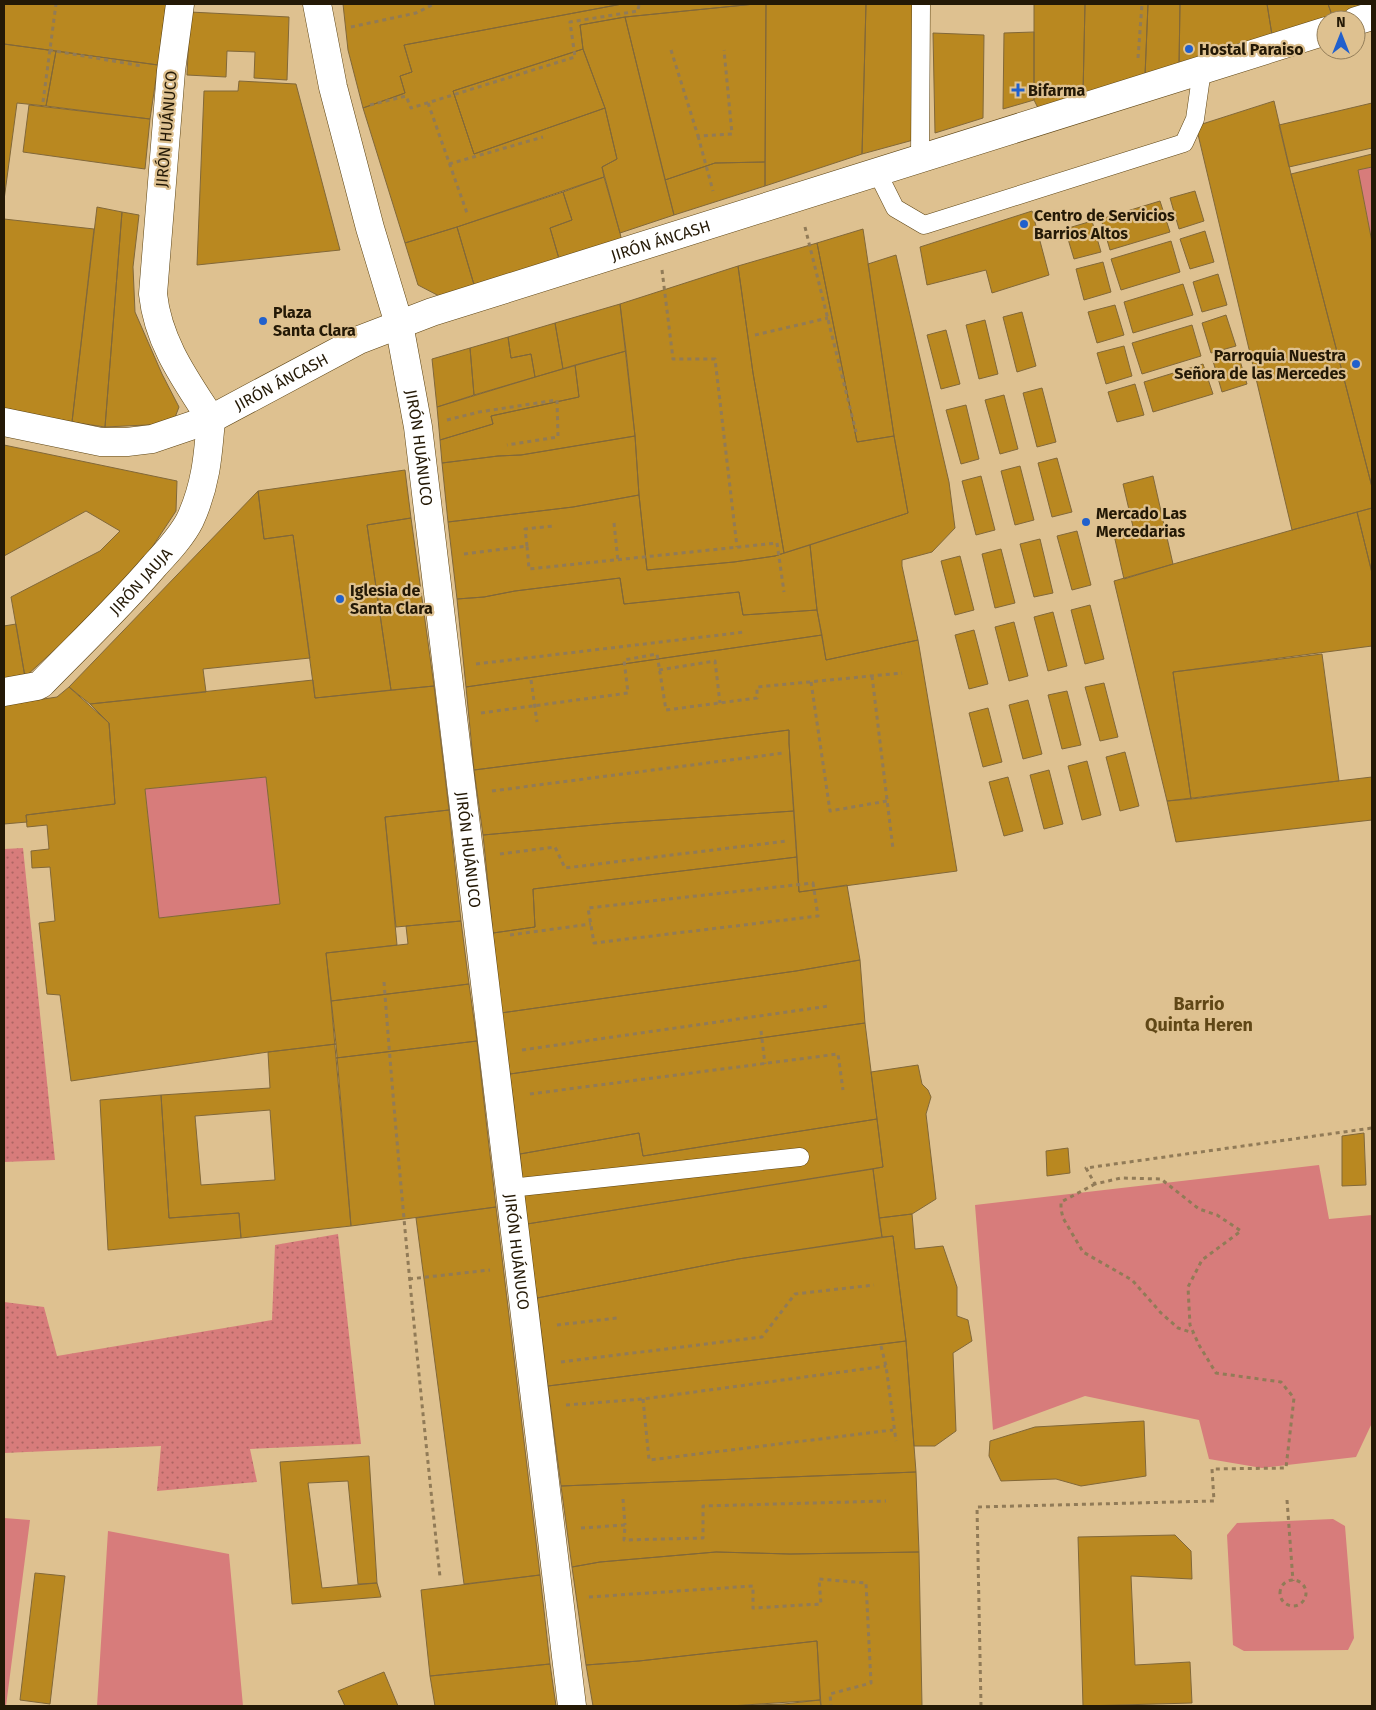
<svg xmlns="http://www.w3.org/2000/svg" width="1376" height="1710" viewBox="0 0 1376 1710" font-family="'Fira Sans',sans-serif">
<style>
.grass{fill:url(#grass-dots)}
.garden{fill:#d77c7b}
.building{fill:#b98820;stroke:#826839;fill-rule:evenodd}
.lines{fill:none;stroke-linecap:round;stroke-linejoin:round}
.service-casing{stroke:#5d4413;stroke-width:19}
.minor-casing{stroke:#5d4413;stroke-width:29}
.tertiary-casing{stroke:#5d4413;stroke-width:29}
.path{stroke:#917b57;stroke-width:3;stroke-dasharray:4 4;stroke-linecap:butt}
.service{stroke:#fff;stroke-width:18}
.minor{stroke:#fff;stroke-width:28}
.tertiary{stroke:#fff;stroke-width:28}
.poi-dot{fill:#2160cc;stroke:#dec190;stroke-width:2}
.labels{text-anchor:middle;stroke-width:4.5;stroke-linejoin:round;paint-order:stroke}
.poi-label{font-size:16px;font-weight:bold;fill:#241906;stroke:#dec190;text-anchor:start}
.street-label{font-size:16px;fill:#241906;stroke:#dec190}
.neighbourhood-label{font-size:18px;font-weight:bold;fill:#604716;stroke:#dec190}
</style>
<defs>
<pattern id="grass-dots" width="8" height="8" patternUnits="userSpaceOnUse" patternTransform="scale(1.25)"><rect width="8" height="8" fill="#d77c7b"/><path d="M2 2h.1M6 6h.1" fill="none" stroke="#ae6563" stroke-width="1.8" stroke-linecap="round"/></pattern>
</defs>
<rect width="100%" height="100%" fill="#dec190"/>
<path class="grass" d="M23 848 55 1160 4 1162V849Z
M338 1234 361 1444 250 1449 257 1482 157 1491 161 1446 4 1453V1302L44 1307 57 1356 272 1320 275 1245Z"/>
<path class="garden" d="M1372 167V242L1358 170Z
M266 777 280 904 159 918 145 789Z
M1319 1165 1329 1219 1372 1215V1423L1356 1457 1262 1468 1209 1459 1199 1420 1085 1396 993 1430 975 1205Z
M4 1518 30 1520 6 1706H4Z
M1333 1519 1345 1526 1354 1638 1348 1650 1244 1651 1233 1645 1227 1535 1237 1523Z
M108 1531 229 1554 243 1706H97Z"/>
<path class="building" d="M4 4H166L158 65 4 44Z
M343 4H622L404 45 412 72 400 76 405 93 363 108 348 50Z
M622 4H755L625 17 580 25 583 49 453 91 474 154 605 108 617 159 602 167 604 177 457 227 405 243 363 108 405 93 400 76 412 72 404 45Z
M755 4H766L765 162 715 163 665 180 625 17Z
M766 4H866L862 154 765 186Z
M866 4H916L917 139 862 154Z
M1034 4H1085L1083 94 1038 108 1034 100Z
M1085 4H1148L1145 76 1083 94Z
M1148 4H1180L1179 66 1145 76Z
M1180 4H1267L1272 35 1179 66Z
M1267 4H1328L1333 18 1272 35Z
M1328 4H1361V7L1333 18Z
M190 12 289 17 287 80 254 78 255 52 227 51 226 77 187 75Z
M625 17 674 215 620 233 602 167 617 159 605 108 583 49 580 25Z
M1034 32V100L1003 109 1004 33Z
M933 33 984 35 983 118 935 133Z
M4 44 56 51 46 106 17 103 4 200Z
M583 49 605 108 474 154 453 91Z
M56 51 158 65 150 119 46 106Z
M239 81 296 84 340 250 197 265 204 91H238Z
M1274 101 1291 174 1372 487V508L1292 530 1196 126Z
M1372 103V148L1289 167 1279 125Z
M29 105 150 119 145 169 23 152Z
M1372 154V167L1358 170 1372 242V487L1291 174Z
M765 162V186L674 215 665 180 715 163Z
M604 177 620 233 622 242 560 262 550 228 572 220 563 192Z
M1195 191 1204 221 1179 229 1170 198Z
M563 192 572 220 550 228 560 262 475 288 457 227Z
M1160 201 1170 232 1110 250 1101 219Z
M97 207 122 212 105 427 72 422Z
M1032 211 1049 275 992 293 986 270 927 285 920 247Z
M122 212 139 215 133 267 135 312 162 374 179 407 174 420 167 424 105 427Z
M4 219 94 229 72 422 4 409Z
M1092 221 1101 252 1074 259 1065 229Z
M457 227 475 288 441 297 418 285 405 243Z
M863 229 894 436 857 442 817 243Z
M1205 231 1214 262 1190 269 1180 239Z
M1171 241 1180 272 1121 290 1111 259Z
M817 243 857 442 894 436 908 513 784 553 753 373 738 266Z
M896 255 949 482 955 528 932 552 902 560V566L918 640 826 660 817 610 810 545 908 513 894 436 868 264Z
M1103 262 1111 292 1084 300 1076 269Z
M738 266 753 373 784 553 775 556 734 562 647 570 639 495 635 436 620 304Z
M1218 274 1227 305 1202 312 1193 282Z
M1183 284 1193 315 1133 333 1124 302Z
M620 304 626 351 563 369 555 323Z
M1115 305 1124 335 1097 343 1088 312Z
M1022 312 1036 366 1017 372 1003 317Z
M1226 315 1236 346 1211 353 1202 323Z
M985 320 998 374 979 379 966 325Z
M555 323 563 369 535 377 531 354 511 358 508 337Z
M1192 325 1201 356 1142 374 1132 343Z
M946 330 960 384 941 389 927 335Z
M508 337 511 358 531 354 535 377 474 395 470 348Z
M1124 346 1132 376 1106 384 1097 353Z
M470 348 474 395 437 407 432 359Z
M626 351 635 436 521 455 498 456 442 463 440 440 493 424 491 416 579 397 575 365Z
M1238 354 1247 384 1222 392 1213 361Z
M1203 364 1213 394 1153 412 1144 382Z
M575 365 579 397 491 416 493 424 440 440 437 407Z
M1135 384 1144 415 1117 422 1108 392Z
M1042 388 1056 442 1037 447 1023 393Z
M1004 395 1018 449 1000 454 985 400Z
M966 405 979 459 961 464 946 410Z
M635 436 639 495 573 507 448 522 442 463 498 456 521 455Z
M4 445 177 481 176 511 141 564 97 611 25 677 11 597 100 551 120 531 86 511 4 556Z
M1057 458 1072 512 1052 517 1038 463Z
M1020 466 1034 520 1015 525 1001 471Z
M405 470 411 518 367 525 391 690 315 698 293 535 264 539 258 491Z
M981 476 995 530 976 535 962 481Z
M1153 476 1173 564 1124 579 1114 535 1134 531 1123 484Z
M258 491 264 539 293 535 310 658 203 669 206 692 90 704 69 687Z
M639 495 647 570 734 562 775 556 810 545 817 610 743 615 739 592 624 604 620 578 515 591 484 597 457 599 448 522 573 507Z
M1372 508V573L1357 512Z
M1357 512 1372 573V646L1173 672 1191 799 1167 801 1114 581 1292 530Z
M411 518 434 686 391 690 367 525Z
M1077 531 1091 585 1072 590 1057 536Z
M1040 539 1053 593 1034 597 1020 544Z
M1001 549 1015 603 995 608 982 554Z
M960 556 974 610 955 615 941 561Z
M620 578 624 604 739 592 743 615 817 610 822 635 466 687 457 599 484 597 515 591Z
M1090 605 1104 659 1085 664 1071 610Z
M1053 612 1067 666 1048 671 1034 617Z
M1014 622 1028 676 1009 681 995 627Z
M16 624 25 677 4 680V626Z
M974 630 988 684 969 689 955 635Z
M822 635 826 660 918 640 957 871 799 892 789 743V730L474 770 466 687Z
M1322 654 1339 781 1191 799 1173 672Z
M313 680 315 698 434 686 449 810 385 817 397 945 326 953 336 1044 268 1052 71 1081 60 995 47 994 39 923 55 921 50 867 32 868 31 851 49 849 47 825 27 827 26 815 115 804 109 723 90 704ZM266 777 280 904 159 918 145 789Z
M1104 683 1118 737 1100 741 1085 687Z
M69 687 109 723 115 804 26 815 27 822 4 824V705L57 697Z
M1067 691 1081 745 1062 749 1048 695Z
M1028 700 1042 754 1023 759 1009 705Z
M988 708 1002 762 983 767 969 713Z
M789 730V743L794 811 617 823 483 835 474 770Z
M1125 752 1139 806 1120 811 1106 757Z
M1087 761 1101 815 1082 820 1068 766Z
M1049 770 1063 824 1044 829 1030 775Z
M1008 777 1023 831 1004 836 989 782Z
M1372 777V820L1176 842 1167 801Z
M449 810 461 921 396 927 385 817Z
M794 811 797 857 533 889 535 927 493 933 483 835 617 823Z
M797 857 799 892 847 885 860 960 796 971 501 1013 493 933 535 927 533 889Z
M461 921 469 984 331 1001 326 953 408 944 406 926Z
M860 960 865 1023 510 1074 501 1013 796 971Z
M469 984 477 1041 336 1058 331 1001Z
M865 1023 877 1119 643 1156 639 1133 520 1154 510 1074Z
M477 1041 496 1207 351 1226 336 1058Z
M336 1044 351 1226 241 1238 239 1213 169 1218 161 1095 270 1088 268 1052ZM270 1110 275 1180 201 1185 195 1116Z
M918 1065 922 1084 928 1090 931 1097 926 1114 936 1199 912 1214 879 1218 873 1169 883 1167 871 1072Z
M161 1095 169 1218 239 1213 241 1238 108 1250 100 1100Z
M877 1119 883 1167 527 1224 520 1154 639 1133 643 1156Z
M1364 1133 1366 1185 1342 1186V1136Z
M1068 1148 1070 1173 1047 1176 1046 1151Z
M873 1169 882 1237 738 1259 537 1298 527 1224Z
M496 1207 540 1575 464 1584 416 1218Z
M912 1214 915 1249 943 1246 957 1287V1316L968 1320 972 1341 953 1353 956 1431 935 1446H914L906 1341 893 1236 882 1237 879 1218Z
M893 1236 906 1341 548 1386 537 1298 738 1259Z
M906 1341 916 1472 561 1486 548 1386Z
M1144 1421 1146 1476 1081 1486 1056 1479 1001 1481 989 1456 990 1441 1035 1427Z
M369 1456 377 1583 381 1597 292 1604 280 1462ZM348 1481 358 1584 377 1583 322 1588 308 1483Z
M916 1472 919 1552 790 1554 716 1552 600 1562 572 1567 561 1486Z
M1175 1535 1191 1551 1192 1579 1131 1576 1135 1665 1190 1662 1192 1703 1083 1706 1078 1537Z
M716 1552 790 1554 919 1552 922 1706H821L817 1641 639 1661 586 1665 572 1567 600 1562Z
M35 1573 65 1576 50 1704 20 1700Z
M540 1575 550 1664 430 1676 421 1590Z
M817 1641 820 1700 730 1706H593L586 1665 639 1661Z
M550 1664 556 1706H435L430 1676Z
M384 1672 398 1706H345L338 1691Z
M820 1700 821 1706H730L784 1704Z"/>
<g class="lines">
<g class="service-casing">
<path id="service" d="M920 158 921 4
M877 172 895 208 924 225 1184 143 1195 119 1202 70
M510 1188 800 1157"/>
</g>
<g class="minor-casing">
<g id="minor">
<path id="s1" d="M4 692 37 686 41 684C79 645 119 607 155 565 167 552 182 536 190 520 206 485 208 456 211 419"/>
</g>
</g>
<g class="tertiary-casing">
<g id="tertiary">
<path d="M180 4 171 71 153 294C158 342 185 379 211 419"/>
<path id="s2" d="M317 4 333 87 370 228 399 324 418 427 572 1706"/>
<path d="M1356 21 1372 16"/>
<path id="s3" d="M4 422 101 442H127L152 439 211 419 359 340 432 312 1326 31"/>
</g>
</g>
<path class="path" d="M351 27 416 13 434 4
M49 50 142 66
M671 50 698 136 732 134 724 50
M1138 58 1142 4
M43 102 56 4
M428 103 468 216
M370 105 406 96 411 108 575 57 570 22 638 11 639 4
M698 136 713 191
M449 164 543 137
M805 227 856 432
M662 270 673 359H715L737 547
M755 335 828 318
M447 420 479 412 557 400 558 437 507 445
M614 523 618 561
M527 546 525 529 553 526
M464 554 527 546 529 569 777 543 784 592
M476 664 745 632
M659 670 715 661 720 703
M872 676 893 849
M531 680 537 722
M811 682 830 811 887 801
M481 713 628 693 624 660 657 654 666 710 757 698V687L902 673
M492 791 784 753
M500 854 555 847 565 868 787 841
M813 883 818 916 594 943 588 908Z
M510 935 591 924
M384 982C399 1181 419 1379 440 1577
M761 1031 765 1064
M522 1050 829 1006
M530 1094 838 1054 843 1090
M1095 1184 1061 1202V1209L1063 1218 1083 1252 1132 1280 1161 1313 1178 1328 1193 1333
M409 1279 490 1270
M557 1325 617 1318
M881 1346 886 1366 896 1441
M561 1362 762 1337 795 1294 874 1285
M643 1399 649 1460 893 1430
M566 1405 643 1399 886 1366
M623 1499 625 1525
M1287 1500 1293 1581
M581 1528 625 1525 624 1540 703 1538V1506L886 1501
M1280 1593a13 13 0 1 1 26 0a13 13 0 1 1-26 0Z
M589 1597 753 1586V1608L821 1604 819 1579 866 1583 871 1683 830 1694 831 1706
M981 1706 977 1507 1214 1501 1212 1469 1286 1468 1294 1398 1281 1382 1216 1373 1199 1345 1190 1325 1188 1287 1202 1260 1241 1231 1217 1215 1199 1209 1161 1179 1121 1178 1095 1184 1086 1168 1372 1128"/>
<use href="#service" class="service"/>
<use href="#minor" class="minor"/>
<use href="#tertiary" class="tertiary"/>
</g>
<g class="poi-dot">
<circle cx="1189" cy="49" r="5"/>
<path d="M1015.5 82.5h5v5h5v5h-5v5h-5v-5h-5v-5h5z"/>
<circle cx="1024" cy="224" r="5"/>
<circle cx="263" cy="321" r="5"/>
<circle cx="1356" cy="364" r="5"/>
<circle cx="1086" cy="522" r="5"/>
<circle cx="340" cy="599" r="5"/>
</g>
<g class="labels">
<g class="poi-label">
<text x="1199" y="55">Hostal Paraiso</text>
<text x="1028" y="96">Bifarma</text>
<text x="1034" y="221">Centro de Servicios<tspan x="1034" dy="18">Barrios Altos</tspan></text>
<text x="273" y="318">Plaza<tspan x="273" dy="18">Santa Clara</tspan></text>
<text x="1346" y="361" text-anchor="end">Parroquia Nuestra<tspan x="1346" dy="18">Señora de las Mercedes</tspan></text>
<text x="1096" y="519">Mercado Las<tspan x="1096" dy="18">Mercedarias</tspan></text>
<text x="350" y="596">Iglesia de<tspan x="350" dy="18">Santa Clara</tspan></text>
</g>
<g class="street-label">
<text transform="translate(166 129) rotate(-85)" y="6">JIRÓN HUÁNUCO</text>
<text dy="6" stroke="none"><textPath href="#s3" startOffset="698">JIRÓN ÁNCASH</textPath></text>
<text dy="6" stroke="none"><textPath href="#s3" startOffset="292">JIRÓN ÁNCASH</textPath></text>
<text dy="6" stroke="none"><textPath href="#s2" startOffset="456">JIRÓN HUÁNUCO</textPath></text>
<text dy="6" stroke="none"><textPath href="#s1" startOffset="181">JIRÓN JAUJA</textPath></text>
<text dy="6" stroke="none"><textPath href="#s2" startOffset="861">JIRÓN HUÁNUCO</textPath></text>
<text dy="6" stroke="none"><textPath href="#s2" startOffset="1266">JIRÓN HUÁNUCO</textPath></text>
</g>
<g class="neighbourhood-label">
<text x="1199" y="1010">Barrio<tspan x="1199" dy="21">Quinta Heren</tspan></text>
</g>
</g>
<rect width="1376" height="1710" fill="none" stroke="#241906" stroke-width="10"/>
<g transform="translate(1341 35)"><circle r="24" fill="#dec190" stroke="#947e59"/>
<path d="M0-4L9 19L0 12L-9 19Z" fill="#2160cc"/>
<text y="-8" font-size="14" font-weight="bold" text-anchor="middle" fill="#241906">N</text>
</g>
</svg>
